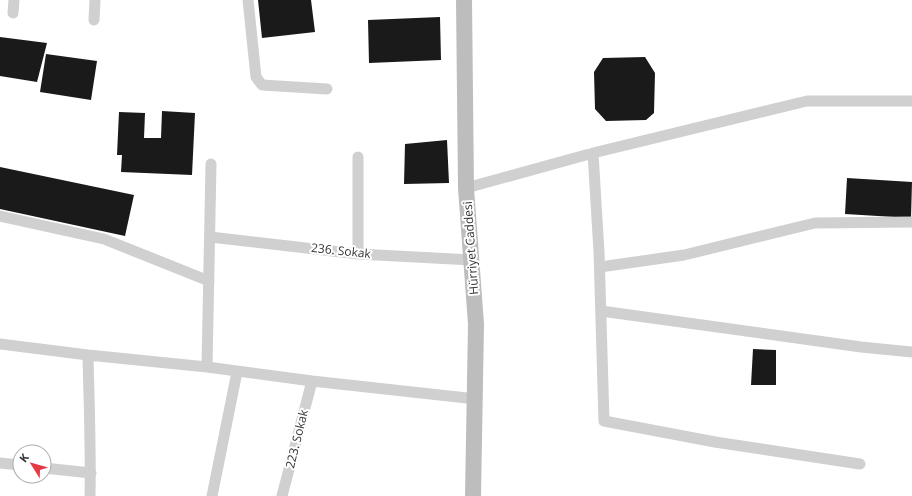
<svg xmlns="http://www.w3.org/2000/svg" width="912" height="496" viewBox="0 0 912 496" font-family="'Open Sans',sans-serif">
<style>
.building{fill:#1a1a1a}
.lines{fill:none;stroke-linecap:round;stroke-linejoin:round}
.street{stroke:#d0d0d0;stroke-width:11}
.secondary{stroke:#bdbdbd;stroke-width:16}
.labels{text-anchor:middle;stroke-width:4;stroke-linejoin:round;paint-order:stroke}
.street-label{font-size:12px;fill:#333;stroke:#fff}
</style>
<rect width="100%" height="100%" fill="#fff"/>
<path class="building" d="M258 0H311L315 32 262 38Z
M440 17 441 60 369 63 368 20Z
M0 37 47 43 37 82 0 76Z
M46 54 97 61 91 100 40 92Z
M645 57 655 73 654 113 646 120 606 121 595 109 594 72 603 58Z
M162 111 195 113 192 175 121 172 122 155H117L119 112 145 113 144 138H161Z
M447 140 449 183 404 184 405 144Z
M0 167 134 195 125 236 0 209Z
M847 178 912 182 911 218 845 214Z
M753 349 776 350V385H751Z"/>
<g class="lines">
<path class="street" d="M248 0 256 77 262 85 327 89
M13 13 14 0
M94 20 95 0
M593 153 599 252 604 421 715 442 860 464
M358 157V254
M466 188 593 153 807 101H912
M0 216 104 239 209 281
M210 237 358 254 472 260
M600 267 684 255 815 223 912 222
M601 311 861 347 912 352
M0 344 88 355 207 367 312 381 476 399
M88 355C89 402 91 449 90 496
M207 367 211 164
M0 463 20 465
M44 468 91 473
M212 496 237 372
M282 496 312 381"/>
<path class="secondary" d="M464 0 466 188 476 324 473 496"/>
</g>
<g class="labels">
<g class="street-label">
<text transform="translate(471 248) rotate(-94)" y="4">Hürriyet Caddesi</text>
<text transform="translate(341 251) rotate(6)" y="4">236. Sokak</text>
<text transform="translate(297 439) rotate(-76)" y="4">223. Sokak</text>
</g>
</g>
<g transform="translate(32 464) rotate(307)"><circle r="19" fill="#ffffff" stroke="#adadad"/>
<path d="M0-3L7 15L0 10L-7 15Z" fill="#e63946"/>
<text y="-6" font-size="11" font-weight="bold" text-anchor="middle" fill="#333333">K</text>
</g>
</svg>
